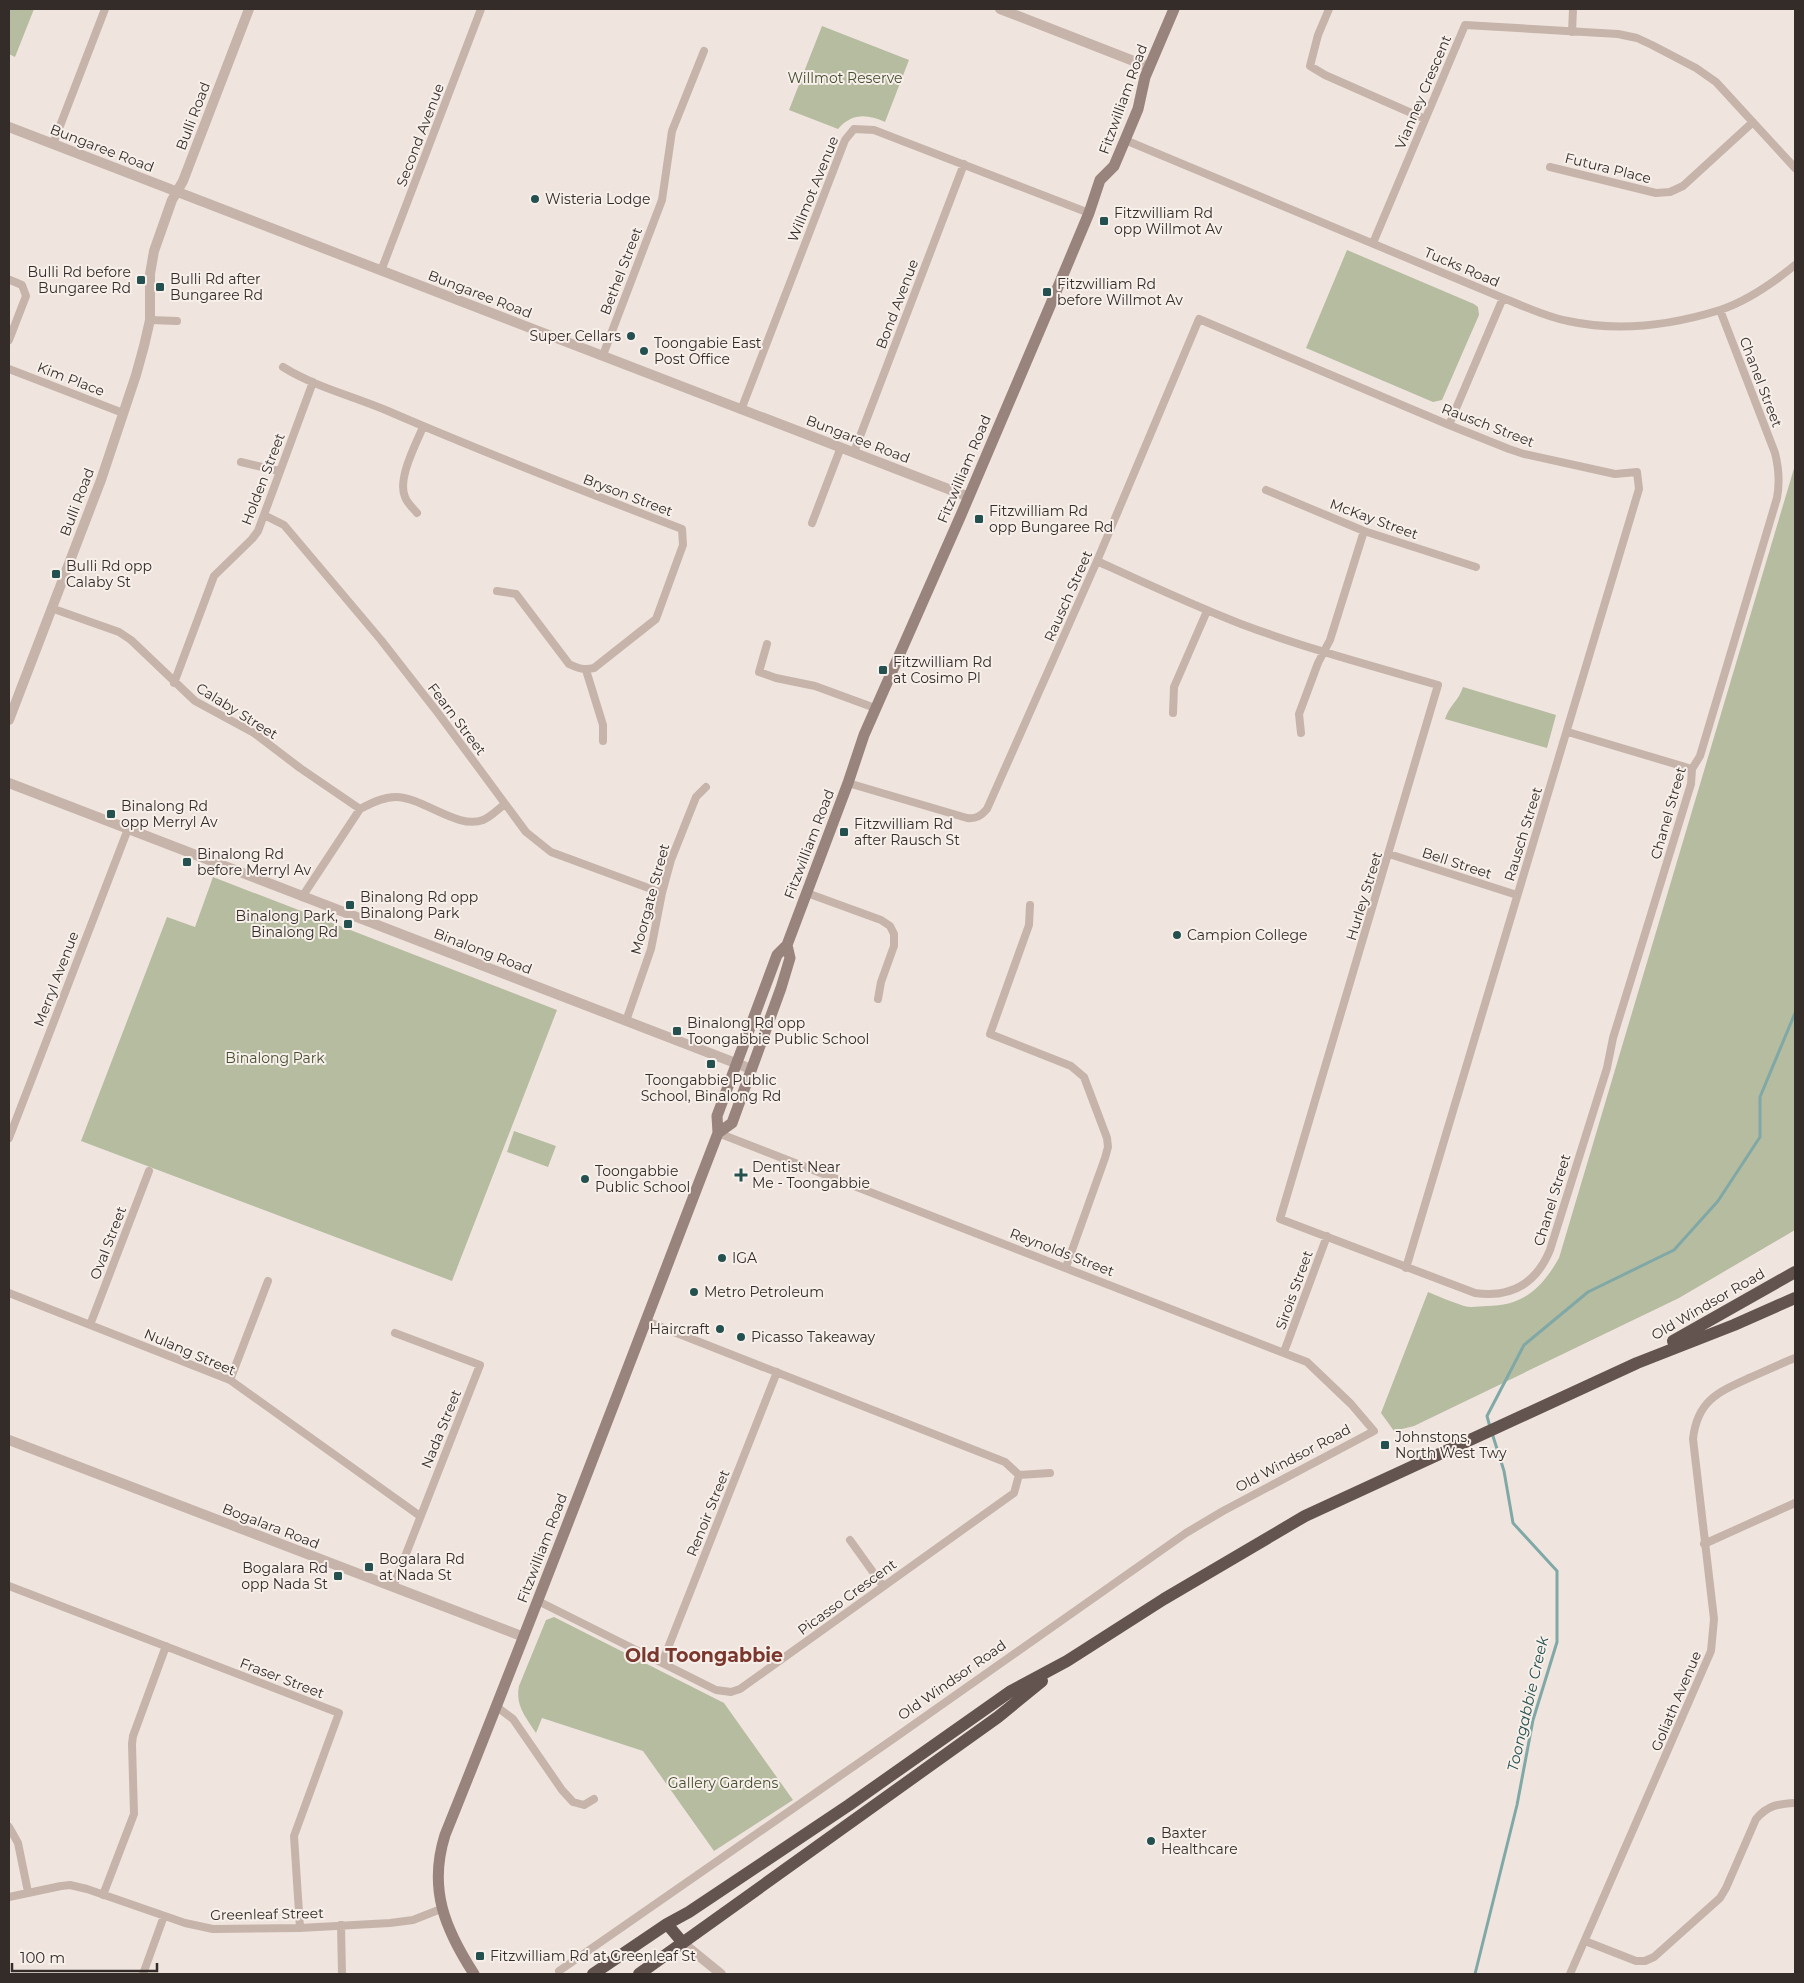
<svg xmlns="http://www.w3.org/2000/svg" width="1804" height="1983" viewBox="0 0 1804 1983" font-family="Montserrat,sans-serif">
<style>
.park{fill:#b6bca0}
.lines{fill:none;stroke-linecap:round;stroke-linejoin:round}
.stream{stroke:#80a8a6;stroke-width:3}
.minor{stroke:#c6b4ab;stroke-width:8}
.tertiary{stroke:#c6b4ab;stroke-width:10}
.secondary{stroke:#99847d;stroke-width:11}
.trunk{stroke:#64544f;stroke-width:12}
.poi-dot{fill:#24504f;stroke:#f7efea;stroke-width:2}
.labels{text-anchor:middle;stroke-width:4;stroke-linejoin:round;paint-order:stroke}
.park-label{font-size:14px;fill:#474f30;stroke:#f7efea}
.street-label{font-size:14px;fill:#342c29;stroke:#f7efea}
.poi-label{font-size:14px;fill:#342c29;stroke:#f7efea;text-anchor:start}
.water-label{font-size:15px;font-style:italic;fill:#24504f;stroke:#f7efea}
.district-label{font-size:19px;font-weight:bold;fill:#79372d;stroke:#f7efea}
</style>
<rect width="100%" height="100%" fill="#efe5de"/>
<path class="park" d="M9 9H34L15 57 9 54Z
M822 26 909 60 885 122C867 114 852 113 838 129L789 110Z
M1347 250 1474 304 1478 307 1479 315 1442 400 1433 402 1306 348Z
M1795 465V1230L1679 1298 1414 1426 1394 1431 1381 1413 1428 1292C1440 1297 1452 1302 1464 1306 1471 1308 1480 1306 1487 1306 1523 1306 1542 1288 1559 1258Z
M1463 687 1556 715 1547 748 1445 719C1449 706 1459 700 1463 687Z
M213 877 557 1010 452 1281 81 1141 167 917 195 927Z
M514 1131 556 1146 548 1167 507 1152Z
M554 1617 724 1703 793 1800 714 1851 643 1751 542 1718 536 1733C526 1717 515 1706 519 1686L546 1620Z"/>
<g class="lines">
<path class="stream" d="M1490 1427 1487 1416 1524 1345 1588 1292 1674 1250 1718 1201 1760 1137V1097L1795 1013
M1475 1974 1517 1805 1533 1720 1557 1642V1571L1513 1523 1504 1471 1492 1433"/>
<path class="minor" d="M1329 9 1318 35 1310 66 1325 75 1425 119
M1572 32 1573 9
M1125 140 1503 298C1524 306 1546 317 1568 321 1618 332 1672 325 1720 310 1747 301 1773 283 1795 265
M53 144 105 9
M1550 167 1656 193 1670 192 1683 186 1753 122
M1373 243 1465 25 1618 34 1637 38 1652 45 1696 68 1716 82 1795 168
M381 271 481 9
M150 320 177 321
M9 340 26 296 22 285 10 280
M603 355 662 200 672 131 704 51
M283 367C315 387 353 396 388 411 485 453 583 491 682 529L683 545 656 619 594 668C584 670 579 669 569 664L516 594 497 591
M9 369 123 413
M741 410 845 140 854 129 874 130 1089 213
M1449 425 1503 298
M854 452 964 164
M241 462 279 471
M1266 490 1364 531 1476 567
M417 513C413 508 407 503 405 497 397 479 416 444 423 427
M264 515 284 525 381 640 438 713 526 832 551 852 662 893
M812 523 841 447
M1097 561C1145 583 1192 605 1241 624 1305 648 1372 666 1438 685L1280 1219 1475 1293C1511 1298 1536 1284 1550 1250L1607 1068 1613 1038 1691 784 1692 769 1700 756 1777 498C1780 482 1779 469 1775 453L1720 310
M51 608 119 632 131 640 195 701 254 733 300 768 360 809
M767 644 759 672 776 678 815 686 875 708
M586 670 603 725V741
M174 683 214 576 252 539 258 531 313 382
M1173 713 1174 687 1207 611
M1568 732 1692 769
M1301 733 1299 714 1318 663 1330 640 1364 531
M848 783 967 818C976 819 981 816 987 809L1097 561 1199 319 1449 425 1509 449 1524 454 1615 474 1637 472 1639 489C1563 749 1483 1008 1406 1268
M1389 854 1517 895
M807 893 881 920 890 926 894 934V946L881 982 878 999
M302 897 360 809C371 803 383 797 396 797 422 797 458 830 483 820 491 817 498 809 505 804
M1030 905 1029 925 990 1034 1071 1066 1084 1077 1107 1138 1108 1147 1105 1158 1066 1267
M626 1021 651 949 662 893 671 860 696 797 706 787
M9 1138 128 829
M9 1293 230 1380 420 1516
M90 1325 149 1171
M1284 1352 1327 1236
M230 1380 268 1281
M1019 1475 1050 1473
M850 1540 883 1586
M1704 1544 1795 1503
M9 1586 339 1713 294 1836 300 1928
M393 1587 480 1365 395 1333
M538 1601 716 1690 731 1692 740 1689 1014 1493 1019 1475 1005 1462 646 1321
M662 1663 777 1372
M497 1707 513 1719 562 1790 573 1802 584 1805 594 1799
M9 1827 18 1843 28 1892
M103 1895 134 1814 132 1744 133 1736 166 1646
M9 1897 61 1886 70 1885 87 1889 185 1923 213 1929 300 1928 390 1923 413 1920 441 1909
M341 1925 342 1974
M1585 1941 1636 1961H1645L1654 1957 1720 1898 1726 1888 1756 1819C1768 1805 1778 1804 1795 1803
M559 1971 896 1737 1186 1533 1223 1511 1374 1431 1351 1404 1307 1362 718 1133
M143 1974 164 1916
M1570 1974 1711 1651 1714 1619 1693 1439C1697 1401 1718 1392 1749 1378 1765 1371 1780 1364 1795 1358"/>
<path class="tertiary" d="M1000 9 1149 67
M9 127 969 497
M9 720 101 480 136 375 144 346 150 320V274L154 251 172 200 183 181 249 9
M9 783 751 1069
M9 1440 524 1637
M683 1943 721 1974"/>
<path class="secondary" d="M718 1133 732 1123 781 988 790 958 787 945
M474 1974C445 1929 428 1889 445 1835 539 1602 628 1367 718 1133L717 1116 777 955 787 945 848 783 864 735 961 515 1050 306 1089 213 1100 180 1114 166 1125 140 1138 109 1145 77 1174 9"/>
<path class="trunk" d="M1673 1341 1795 1272
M667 1924 683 1943
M593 1974 667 1924 689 1912 849 1805 1011 1691 1067 1661 1164 1599 1305 1516 1637 1363 1734 1325 1795 1298
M639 1974 998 1717 1042 1681"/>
</g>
<g class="poi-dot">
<circle cx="535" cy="199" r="5"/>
<rect x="1099" y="216" width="10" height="10" rx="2.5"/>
<rect x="136" y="275" width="10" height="10" rx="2.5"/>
<rect x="155" y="282" width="10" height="10" rx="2.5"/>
<rect x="1042" y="287" width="10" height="10" rx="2.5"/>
<circle cx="631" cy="336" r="5"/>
<circle cx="644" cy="351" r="5"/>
<rect x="974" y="514" width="10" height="10" rx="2.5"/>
<rect x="51" y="569" width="10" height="10" rx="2.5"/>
<rect x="878" y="665" width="10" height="10" rx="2.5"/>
<rect x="106" y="809" width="10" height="10" rx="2.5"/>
<rect x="839" y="827" width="10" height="10" rx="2.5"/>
<rect x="182" y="857" width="10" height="10" rx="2.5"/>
<rect x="345" y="900" width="10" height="10" rx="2.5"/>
<rect x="343" y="919" width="10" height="10" rx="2.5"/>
<circle cx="1177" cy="935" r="5"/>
<rect x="672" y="1026" width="10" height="10" rx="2.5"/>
<rect x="706" y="1059" width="10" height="10" rx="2.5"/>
<path d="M738.5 1167.5h5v5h5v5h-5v5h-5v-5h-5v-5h5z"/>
<circle cx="585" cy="1179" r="5"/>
<circle cx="722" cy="1258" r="5"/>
<circle cx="694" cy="1292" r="5"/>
<circle cx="720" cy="1329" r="5"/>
<circle cx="741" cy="1337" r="5"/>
<rect x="1380" y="1440" width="10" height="10" rx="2.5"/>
<rect x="364" y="1562" width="10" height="10" rx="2.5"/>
<rect x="333" y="1571" width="10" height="10" rx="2.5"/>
<circle cx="1151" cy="1841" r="5"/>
<rect x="475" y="1951" width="10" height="10" rx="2.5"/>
</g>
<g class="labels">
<g class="park-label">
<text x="845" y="83">Willmot Reserve</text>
<text x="275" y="1063">Binalong Park</text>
<text x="723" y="1788">Gallery Gardens</text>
</g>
<g class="street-label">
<text transform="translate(1423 92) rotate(-67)" y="5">Vianney Crescent</text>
<text transform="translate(1123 99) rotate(-70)" y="5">Fitzwilliam Road</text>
<text transform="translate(193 116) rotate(-69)" y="5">Bulli Road</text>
<text transform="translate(420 135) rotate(-69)" y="5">Second Avenue</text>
<text transform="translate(102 148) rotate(21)" y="5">Bungaree Road</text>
<text transform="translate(1608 168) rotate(14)" y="5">Futura Place</text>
<text transform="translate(813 189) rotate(-68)" y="5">Willmot Avenue</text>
<text transform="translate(1462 267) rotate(23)" y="5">Tucks Road</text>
<text transform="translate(621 271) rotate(-69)" y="5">Bethel Street</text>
<text transform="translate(480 294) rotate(21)" y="5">Bungaree Road</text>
<text transform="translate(897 304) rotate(-69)" y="5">Bond Avenue</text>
<text transform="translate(71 379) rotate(21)" y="5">Kim Place</text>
<text transform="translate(1761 382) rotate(69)" y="5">Chanel Street</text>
<text transform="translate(1488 425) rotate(21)" y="5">Rausch Street</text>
<text transform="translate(858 439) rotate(21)" y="5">Bungaree Road</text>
<text transform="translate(964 469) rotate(-67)" y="5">Fitzwilliam Road</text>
<text transform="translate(263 479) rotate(-69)" y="5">Holden Street</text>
<text transform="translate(628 495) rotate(21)" y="5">Bryson Street</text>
<text transform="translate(77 502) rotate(-69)" y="5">Bulli Road</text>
<text transform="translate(1374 519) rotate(20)" y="5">McKay Street</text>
<text transform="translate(1068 596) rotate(-66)" y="5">Rausch Street</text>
<text transform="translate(237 711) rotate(32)" y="5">Calaby Street</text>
<text transform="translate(457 719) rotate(53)" y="5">Fearn Street</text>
<text transform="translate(1668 813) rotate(-74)" y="5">Chanel Street</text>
<text transform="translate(1523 834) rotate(-73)" y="5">Rausch Street</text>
<text transform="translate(809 844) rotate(-69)" y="5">Fitzwilliam Road</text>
<text transform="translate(1457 863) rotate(18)" y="5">Bell Street</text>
<text transform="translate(1364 896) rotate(-73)" y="5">Hurley Street</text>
<text transform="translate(650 899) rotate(-75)" y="5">Moorgate Street</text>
<text transform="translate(483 951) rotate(21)" y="5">Binalong Road</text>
<text transform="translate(56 979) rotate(-69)" y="5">Merryl Avenue</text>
<text transform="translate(1552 1200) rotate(-73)" y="5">Chanel Street</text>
<text transform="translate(108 1243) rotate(-69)" y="5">Oval Street</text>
<text transform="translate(1062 1252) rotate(21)" y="5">Reynolds Street</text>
<text transform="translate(1294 1290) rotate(-70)" y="5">Sirois Street</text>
<text transform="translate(1708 1304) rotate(-30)" y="5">Old Windsor Road</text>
<text transform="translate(190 1352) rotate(23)" y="5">Nulang Street</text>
<text transform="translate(441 1429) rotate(-68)" y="5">Nada Street</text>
<text transform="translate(1293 1458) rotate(-28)" y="5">Old Windsor Road</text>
<text transform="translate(708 1513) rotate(-68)" y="5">Renoir Street</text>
<text transform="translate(271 1526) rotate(21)" y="5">Bogalara Road</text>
<text transform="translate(542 1548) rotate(-69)" y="5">Fitzwilliam Road</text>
<text transform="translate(847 1597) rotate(-36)" y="5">Picasso Crescent</text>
<text transform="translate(282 1678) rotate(21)" y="5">Fraser Street</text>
<text transform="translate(952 1680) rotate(-35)" y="5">Old Windsor Road</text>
<text transform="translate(1676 1701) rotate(-67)" y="5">Goliath Avenue</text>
<text transform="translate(267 1914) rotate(-1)" y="5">Greenleaf Street</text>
</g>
<g class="poi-label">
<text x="545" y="204">Wisteria Lodge</text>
<text x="1114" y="218">Fitzwilliam Rd<tspan x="1114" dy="16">opp Willmot Av</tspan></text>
<text x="131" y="277" text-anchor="end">Bulli Rd before<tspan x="131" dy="16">Bungaree Rd</tspan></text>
<text x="170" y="284">Bulli Rd after<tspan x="170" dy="16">Bungaree Rd</tspan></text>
<text x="1057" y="289">Fitzwilliam Rd<tspan x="1057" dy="16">before Willmot Av</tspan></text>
<text x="621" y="341" text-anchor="end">Super Cellars</text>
<text x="654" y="348">Toongabie East<tspan x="654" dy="16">Post Office</tspan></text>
<text x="989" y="516">Fitzwilliam Rd<tspan x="989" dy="16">opp Bungaree Rd</tspan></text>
<text x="66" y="571">Bulli Rd opp<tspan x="66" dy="16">Calaby St</tspan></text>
<text x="893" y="667">Fitzwilliam Rd<tspan x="893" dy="16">at Cosimo Pl</tspan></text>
<text x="121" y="811">Binalong Rd<tspan x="121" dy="16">opp Merryl Av</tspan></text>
<text x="854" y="829">Fitzwilliam Rd<tspan x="854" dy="16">after Rausch St</tspan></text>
<text x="197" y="859">Binalong Rd<tspan x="197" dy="16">before Merryl Av</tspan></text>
<text x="360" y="902">Binalong Rd opp<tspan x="360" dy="16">Binalong Park</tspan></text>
<text x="338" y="921" text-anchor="end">Binalong Park,<tspan x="338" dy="16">Binalong Rd</tspan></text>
<text x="1187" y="940">Campion College</text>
<text x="687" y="1028">Binalong Rd opp<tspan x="687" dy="16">Toongabbie Public School</tspan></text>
<text x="711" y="1085" text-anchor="middle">Toongabbie Public<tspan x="711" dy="16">School, Binalong Rd</tspan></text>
<text x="752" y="1172">Dentist Near<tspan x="752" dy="16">Me - Toongabbie</tspan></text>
<text x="595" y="1176">Toongabbie<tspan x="595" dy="16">Public School</tspan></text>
<text x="732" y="1263">IGA</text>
<text x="704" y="1297">Metro Petroleum</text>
<text x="710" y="1334" text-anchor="end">Haircraft</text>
<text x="751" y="1342">Picasso Takeaway</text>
<text x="1395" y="1442">Johnstons,<tspan x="1395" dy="16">North West Twy</tspan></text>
<text x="379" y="1564">Bogalara Rd<tspan x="379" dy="16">at Nada St</tspan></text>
<text x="328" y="1573" text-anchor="end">Bogalara Rd<tspan x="328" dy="16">opp Nada St</tspan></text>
<text x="1161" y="1838">Baxter<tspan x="1161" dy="16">Healthcare</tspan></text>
<text x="490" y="1961">Fitzwilliam Rd at Greenleaf St</text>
</g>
<g class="water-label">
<text transform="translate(1528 1704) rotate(-77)" y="5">Toongabbie Creek</text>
</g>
<g class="district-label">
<text x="704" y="1662">Old Toongabbie</text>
</g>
</g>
<rect width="1804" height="1983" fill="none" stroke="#342c29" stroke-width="20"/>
<path d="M12 1963v8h145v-8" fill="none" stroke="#342c29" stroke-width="2.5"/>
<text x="20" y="1963" font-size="15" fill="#342c29" stroke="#f7efea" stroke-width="4" paint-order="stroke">100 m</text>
</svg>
